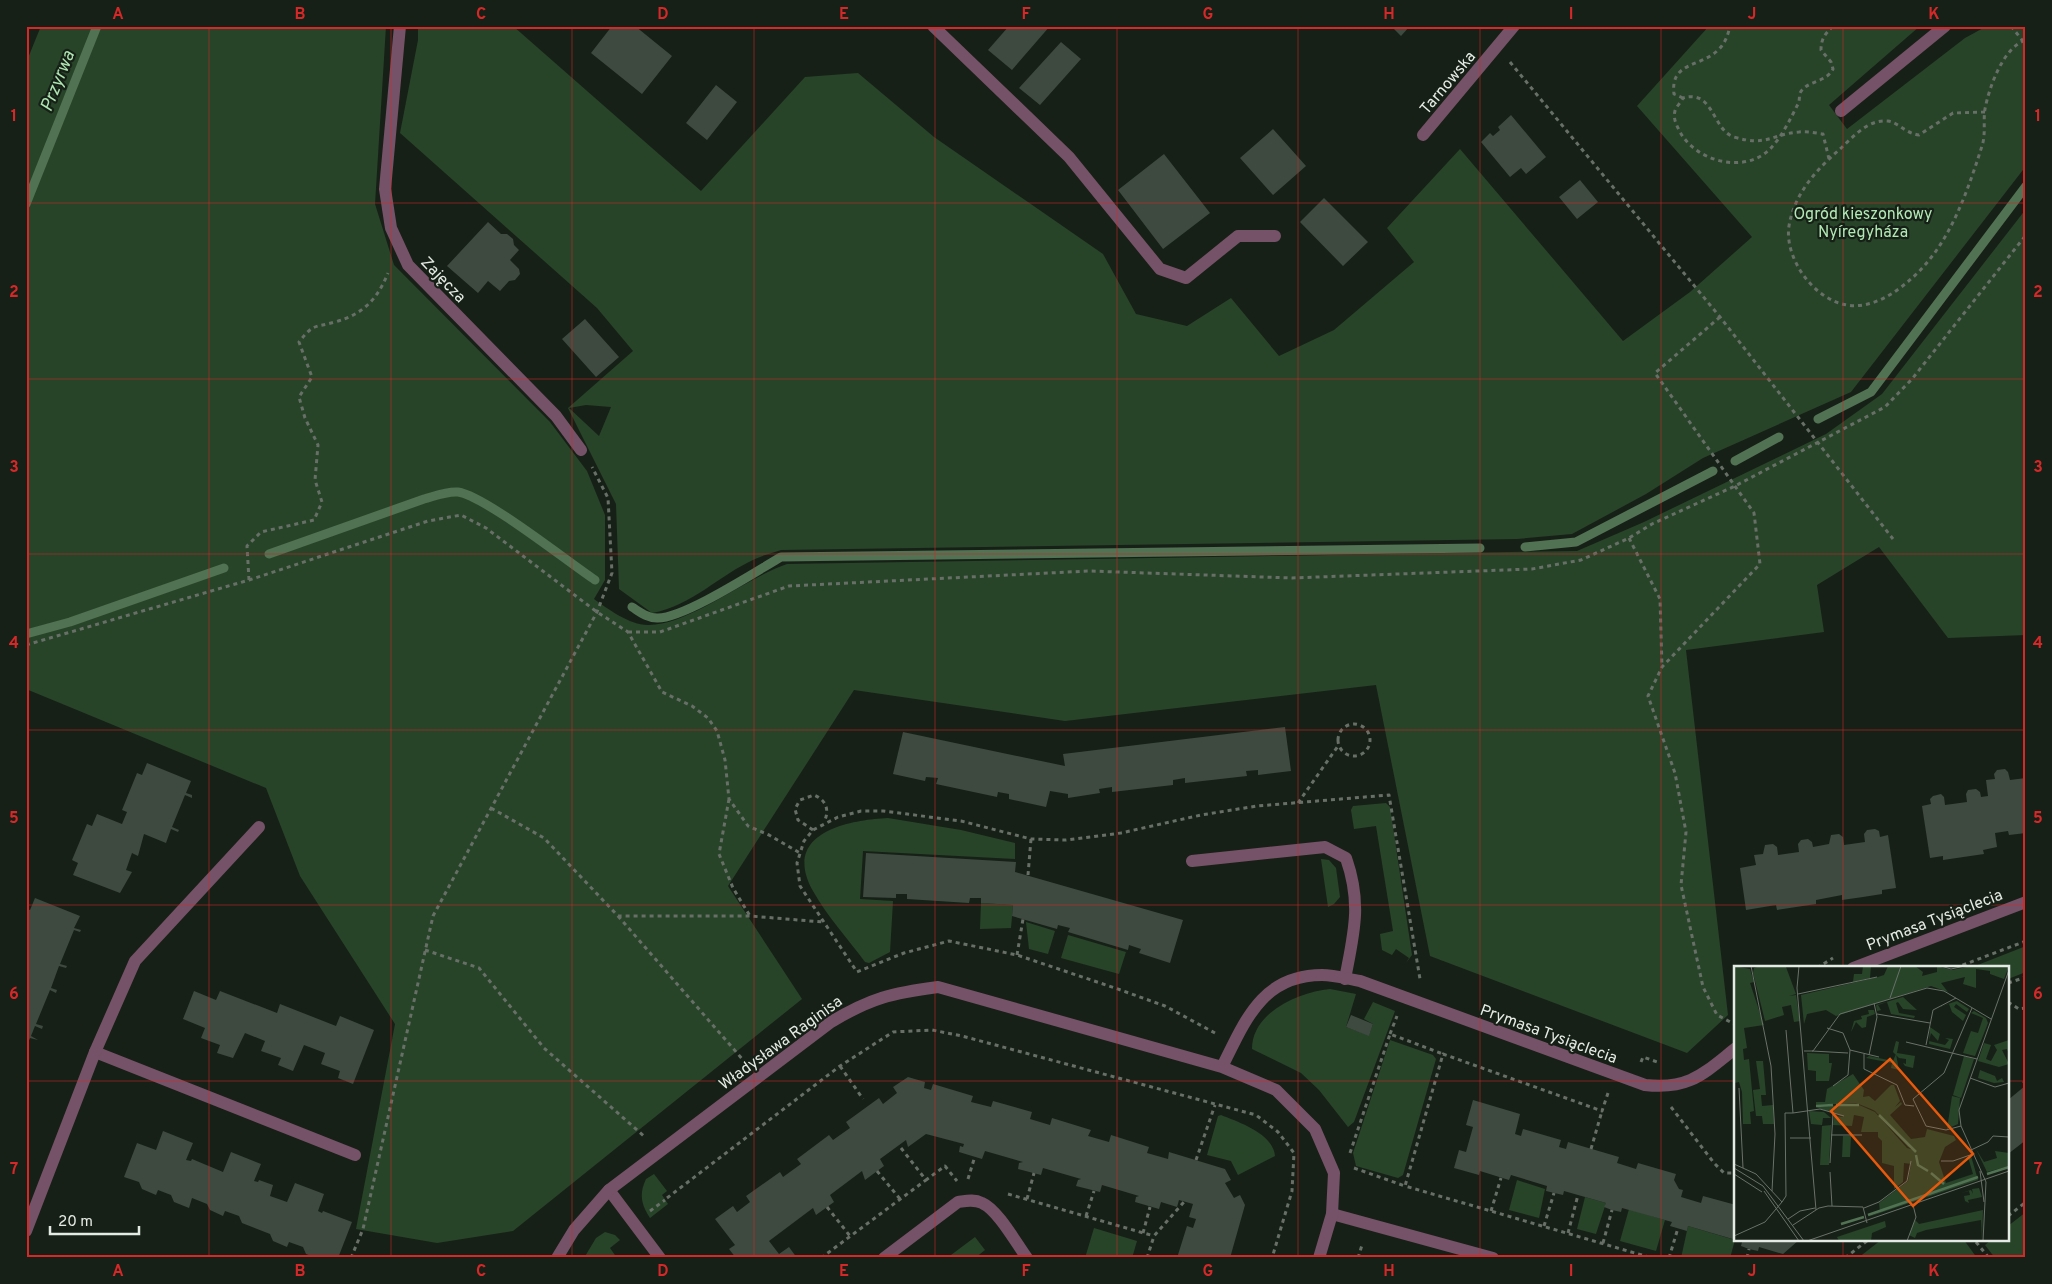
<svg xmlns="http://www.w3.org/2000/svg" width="2052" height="1284" viewBox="0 0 2052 1284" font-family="Overpass,sans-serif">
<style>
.green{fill:#274429;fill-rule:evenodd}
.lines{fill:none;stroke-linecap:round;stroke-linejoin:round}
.stream{stroke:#517253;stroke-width:9}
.building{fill:#3e493f}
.path{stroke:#676f67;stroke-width:3;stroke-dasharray:4 4;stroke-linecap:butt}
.service{stroke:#755267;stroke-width:12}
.minor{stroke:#755267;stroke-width:12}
.grid{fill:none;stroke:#d62828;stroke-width:1;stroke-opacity:0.55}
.labels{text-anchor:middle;stroke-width:4.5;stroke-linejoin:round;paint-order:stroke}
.street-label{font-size:16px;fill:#e4ebe4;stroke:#172017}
.park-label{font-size:16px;fill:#b1e9b4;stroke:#172017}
.water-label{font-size:18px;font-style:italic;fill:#aee6b1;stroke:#172017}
.inset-river{fill:none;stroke:#517253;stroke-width:2.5}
.inset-road{fill:none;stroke:#697169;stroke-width:1}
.view{fill:#e8590c;fill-opacity:0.15;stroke:#e8590c;stroke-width:2.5}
.inset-edge{fill:none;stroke:#e4ebe4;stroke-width:2.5}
.neatline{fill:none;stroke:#d62828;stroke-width:2}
.grid-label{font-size:16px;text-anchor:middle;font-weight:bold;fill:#d62828}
</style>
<rect width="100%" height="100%" fill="#172017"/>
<path class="green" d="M41 26H386L375 204 394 265 550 422 587 471 605 515V580L594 599C608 609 631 626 649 625 689 625 746 578 787 564L1577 551 1644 522 1826 434 1882 394 2026 209V635L1948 638 1879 547 1817 585 1824 632 1686 650 1728 1015 1687 1053 1430 956 1376 685 1065 721 854 690 728 886 802 999 513 1231 437 1243 356 1229 395 1024 300 876 266 788 26 689V63Z
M418 26H513L701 191 805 77 858 73 934 137 1103 254 1136 314 1187 326 1231 298 1279 356 1334 330 1414 262 1387 228 1460 149 1623 341 1690 292 1752 237 1637 106 1709 26H1920L1829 105 1847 129 1965 38 1987 26H2026V166L1851 392 1703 458 1646 494 1572 534 1517 539 781 550C773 553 763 555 755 559 719 575 692 606 652 613L619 589 616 504 568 408 633 351 597 308 400 133 418 40ZM586 405 611 407 599 436 569 408Z
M1386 803 1390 807 1412 955 1406 963 1409 958 1396 949 1392 955 1382 950 1380 934 1393 931 1376 826 1354 829 1351 810 1353 806Z
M888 818 961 830 1015 843V859L863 851 860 899 893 901 890 952 869 963 865 962C848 939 827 916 813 891 781 834 846 820 888 818Z
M1321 859 1329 860 1336 868 1340 897 1334 904 1328 907Z
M981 903 1013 905 1011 928 980 929Z
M1026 922 1055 931 1048 954 1029 949Z
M1068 935 1126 952 1119 974 1061 958Z
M2026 946V972L2008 979V968H1970Z
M1330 989 1356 994 1346 1027 1369 1035 1373 1024 1364 1019 1373 1002 1395 1011 1354 1122 1348 1127 1319 1090 1301 1073 1252 1049C1252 1012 1299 992 1330 989Z
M1390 1040 1433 1055 1436 1059 1403 1175 1398 1178 1356 1166 1353 1153Z
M1221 1115C1238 1122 1273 1133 1275 1156L1238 1175 1231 1161 1207 1155 1218 1116Z
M654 1174 667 1191 662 1195 668 1204 650 1218C641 1204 639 1194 646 1179Z
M1517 1180 1545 1189 1539 1218 1509 1210Z
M1585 1197 1606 1203 1596 1234 1577 1229Z
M1629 1209 1665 1220 1656 1251 1620 1241Z
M2026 1212V1258H1995L1985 1245 1991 1240H2008V1226Z
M1688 1226 1735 1240 1730 1258H1681Z
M1094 1228 1137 1241 1132 1258H1085Z
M605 1232 615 1235 620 1240 610 1248 617 1258H584L596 1238Z
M975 1237 985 1250 975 1258H947Z
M1881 1240H1964L1977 1258H1858Z"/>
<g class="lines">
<path class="stream" d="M26 204 97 26
M1818 419 1871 392 2026 186
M1735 461 1779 437
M1525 547 1576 542 1713 471
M269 554 424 499C435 496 447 491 458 492 485 496 568 562 595 580
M632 607C640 612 647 618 657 618 683 619 755 572 781 557L1480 548
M26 634 70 622 224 568"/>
</g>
<path class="building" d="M612 26H635L672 56 642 94 591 53Z
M1009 26H1050L1012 70 988 50Z
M1391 26H1410L1401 36Z
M1061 42 1081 59 1040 105 1019 88Z
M716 85 737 102 707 140 686 123Z
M1511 115 1546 157 1526 174 1521 168 1510 177 1481 142 1490 133 1493 136 1500 130 1498 127Z
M1273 129 1306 166 1273 195 1240 158Z
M1164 154 1210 213 1163 249 1118 190Z
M1580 180 1598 202 1577 219 1559 197Z
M1324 198 1368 242 1343 266 1300 222Z
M488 222 501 234H507L513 239 514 245 519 250 510 260 519 269 520 274 515 280 509 281 500 291 488 281 478 293 447 266Z
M585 319 619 357 596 377 562 339Z
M1285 727 1291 771 1258 775V770L1246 771 1247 776 1185 783V778L1173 780V785L1112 792V787L1099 789 1100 793 1068 798V794L1050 791 1046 807 1009 799V794L998 792 997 797 936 784 938 778 926 777 925 781 893 774 903 732 1065 766 1063 754Z
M147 763 191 781 186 793 192 795V798L185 795 172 827 179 830 178 832 171 829 166 843 144 834 138 856 132 853 126 870 132 872 120 893 73 875 78 863 72 860 87 824 92 826 97 814 122 824 127 812 122 810 137 773 142 775Z
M2005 769 2008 772 2010 780 2026 778V833L2009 835 2008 831 1995 833 1997 847 1983 850 1984 854 1943 860V856L1930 858 1922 806 1931 804 1930 799 1933 796 1941 794 1944 797 1945 805 1967 802 1966 794 1968 790 1976 789 1980 792 1981 797 1988 796 1986 780 1995 779 1994 774 1997 770Z
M1875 829 1879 831 1880 837 1888 835 1896 888 1882 890V894L1863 897 1842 900V895L1816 900V904L1777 910 1776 905 1746 910 1740 868 1756 865 1754 855 1763 854 1765 845 1773 844 1777 847 1778 855 1799 852 1798 844 1801 840 1808 839 1812 842 1813 847 1829 844 1831 835 1839 834 1843 837 1844 845 1865 842 1864 834 1867 830Z
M866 853 1016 862 1015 872 1183 920 1170 963 1139 953 1141 949 1129 945 1128 950 1068 932 1070 928 1058 925 1057 929 1012 916 1013 905 981 903V898H970L969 903 907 899V894H896V898L863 897Z
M35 898 80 916 74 928 81 930 80 932 74 930 60 964 67 966 66 968 59 966 51 988 57 990 56 993 50 990 36 1024 43 1026 42 1029 35 1026 31 1036 38 1040 30 1038 26 1048V909L30 910Z
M194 991 216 1000 220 991 277 1013 280 1004 336 1026 340 1016 374 1030 353 1084 338 1078 340 1071 321 1064 325 1053 304 1045 293 1071 278 1065 281 1058 261 1051 265 1041 245 1033 233 1058 217 1053 220 1045 201 1038 205 1028 183 1019Z
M1351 1015 1373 1024 1369 1036 1346 1027Z
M908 1077 925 1082 924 1088 931 1090 933 1084 973 1096 971 1102 991 1107 993 1101 1032 1112 1030 1119 1050 1125 1052 1118 1091 1130 1088 1136 1109 1142 1111 1135 1149 1147 1147 1153 1168 1159 1169 1152 1225 1169 1231 1180 1225 1183 1234 1198 1240 1195 1245 1205 1230 1258H1177L1187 1226 1193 1228 1196 1219 1189 1217 1193 1204 1179 1200 1177 1207 1161 1202 1159 1209 1135 1202 1136 1197 1139 1196 1102 1185 1100 1192 1076 1186 1078 1180 1081 1179 1043 1168 1041 1175 1018 1169 1019 1163 1023 1162 985 1151 982 1159 959 1152 960 1146 963 1147 964 1144 926 1134 908 1147 906 1140 880 1159 884 1166 865 1180 862 1171 830 1195 834 1202 816 1215 813 1208 769 1241 779 1254 789 1247 797 1258H736L729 1249 735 1245 715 1219 733 1206 737 1212 750 1202 746 1196 780 1172 783 1177 801 1164 797 1159 829 1135 833 1140 850 1128 846 1122 879 1098 883 1104 897 1093 893 1087Z
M2026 1079V1140L2008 1154V1100L2025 1086 2022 1082Z
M1473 1100 1520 1114 1515 1134 1521 1136 1523 1129 1561 1140 1559 1147 1566 1149 1568 1142 1619 1157 1617 1163 1636 1169 1638 1163 1676 1174 1674 1180 1679 1189 1683 1190 1681 1197 1701 1203 1703 1196 1736 1205V1240L1688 1226 1687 1231 1670 1226 1672 1222 1622 1208 1621 1212 1612 1210 1604 1207 1606 1203 1564 1191 1563 1195 1546 1191 1547 1186 1511 1175 1509 1180 1480 1171 1479 1175 1454 1168 1459 1150 1466 1152 1473 1127 1466 1125Z
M163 1131 193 1143 186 1160 191 1161 192 1159 223 1172 231 1152 261 1164 254 1181 258 1182 259 1180 273 1185 270 1196 287 1202 295 1183 324 1194 318 1211 322 1213 323 1211 352 1222 338 1258H316L306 1254 303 1247 289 1242 287 1247 273 1241 270 1234 242 1223 239 1216 225 1211 223 1216 210 1210 207 1204 192 1198 189 1208 174 1202 171 1195 158 1190 156 1195 142 1189 139 1182 124 1177 137 1143 156 1150Z
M1739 1240H1799L1783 1254 1759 1247 1758 1251 1749 1249 1741 1246 1742 1242Z"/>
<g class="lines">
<path class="path" d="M2011 26 2026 45
M1510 62 1720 317 1893 539
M1683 98 1674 94C1670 62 1700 67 1717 51 1725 44 1728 35 1730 26
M1985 112 1953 113 1919 135C1905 133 1899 123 1888 121 1868 119 1853 137 1840 149 1817 169 1794 194 1789 226 1784 258 1814 300 1847 305 1871 309 1894 294 1911 279 1949 246 1967 193 1982 146 1986 134 1983 121 1985 109 1989 88 2003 47 2026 40
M1829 159 1823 134C1815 133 1807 131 1799 132 1772 134 1767 147 1734 137 1712 130 1714 89 1683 98 1681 102 1676 107 1675 111 1673 118 1676 124 1679 130 1694 161 1744 175 1770 149 1781 138 1791 118 1798 104 1800 100 1799 96 1800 93 1807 80 1826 83 1833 69L1831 62 1821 50C1821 39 1825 34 1833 26
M1720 317 1655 373 1754 513 1760 564 1662 667 1648 696 1675 773 1686 832 1681 885 1703 987 1717 1015 1736 1025
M1629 538 1660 599 1662 667
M249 580 247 546 261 532 314 520 322 502 315 480 318 445 305 418 299 397 312 377 299 342C314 323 314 328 335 322 363 314 377 300 388 273
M628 632H660L789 586 1089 571 1292 578 1532 569 1581 560 1629 538 1652 524 1735 486 1885 407 1912 379 2026 235
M26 645 249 580 428 521 461 515 486 528 597 612 628 632 662 692 692 706 708 718 717 731 725 760 729 799 748 826 769 835 800 853
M1338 740a16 16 0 1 1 32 0a16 16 0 1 1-32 0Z
M729 799 719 854 733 888 750 916
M1298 803 1338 746
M491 808 544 838 618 916H750L823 922
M813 830 798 820 795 809 800 800 814 795C826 800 830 810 824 822
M1028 875 1031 839
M618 916 744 1061
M425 950 479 968 544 1048 645 1137
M1017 955 1023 919
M1817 968 1833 958
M1955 968 2026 941
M2008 983 2026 977
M2008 1002 2019 1009 2026 1008
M1215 1033 1165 1006 1115 988 1017 955 949 941 904 953 857 972 800 886 797 863 804 841 813 830 838 817 861 811H883L961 821 1031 839 1066 840 1121 833 1201 815 1257 806 1389 795 1420 979
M1390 1034 1397 1016
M1641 1062 1643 1057 1660 1063
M840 1066 863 1099
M1608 1093 1602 1111 1443 1054 1405 1186 1652 1258
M1671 1107 1714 1163 1724 1173H1736
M901 1148 926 1180 945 1166 957 1181
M1591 1149 1602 1111
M1350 1153 1390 1034 1443 1054
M1196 1160 1215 1105
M1354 1168 1405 1186
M877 1171 900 1199
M968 1179 975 1156
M1008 1194 1154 1236
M667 1198 840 1066 893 1032 932 1030 962 1036 1256 1115 1278 1132 1294 1153 1292 1191 1272 1258
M1027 1199 1034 1173
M827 1207 850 1236
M650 1211 665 1200
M1491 1211 1501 1178
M1086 1216 1094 1191
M2008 1216 2026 1202
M1544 1226 1554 1193
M1143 1233 1150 1207
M1568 1233 1578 1195
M1976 1242 1989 1258
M1603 1243 1612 1210
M351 1258 363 1229 433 916 597 612 612 573 608 498 592 467
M821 1258 926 1180
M1147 1258 1154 1236 1184 1202
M1358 1258 1362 1245
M1669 1258 1678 1228
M1747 1258 1749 1249
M1845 1258 1868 1240"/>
<path class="service" d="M933 26 1069 157 1160 269 1186 278 1238 236H1275
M1192 861 1325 847 1346 858C1362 904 1354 932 1345 979
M95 1052 355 1155
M609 1190 660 1258
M1332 1214 1493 1258
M884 1258 958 1202C966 1201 974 1199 982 1203 998 1210 1016 1243 1027 1258"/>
<path class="minor" d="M400 26 385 189 391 228 408 265 556 416 581 450
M1841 111 1945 26
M1423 135 1514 26
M1853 968 2026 902
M1222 1067C1245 1021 1262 975 1322 975 1335 975 1348 979 1360 981L1645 1085C1689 1090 1703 1074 1736 1048
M26 1231 95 1052 135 961 259 827
M557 1258 574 1230 609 1190 831 1022C871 998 892 993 938 987L1222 1067 1276 1090 1315 1129 1334 1173 1332 1214 1319 1258"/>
</g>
<path class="grid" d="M209 26V1258M391 26V1258M572 26V1258M754 26V1258M935 26V1258M1117 26V1258M1298 26V1258M1480 26V1258M1661 26V1258M1843 26V968M26 203H2026M26 379H2026M26 554H2026M26 730H2026M26 905H2026M26 1081H1736M2008 1081H2026M1843 1240V1258"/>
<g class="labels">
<g class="street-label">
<text transform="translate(1447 82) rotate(-50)" y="6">Tarnowska</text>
<text transform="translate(444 279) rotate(46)" y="6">Zajęcza</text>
<text transform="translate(1934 919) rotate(-21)" y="6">Prymasa Tysiąclecia</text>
<text transform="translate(1549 1033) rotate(20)" y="6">Prymasa Tysiąclecia</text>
<text transform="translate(780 1042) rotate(-36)" y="6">Władysława Raginisa</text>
</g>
<g class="park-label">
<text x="1863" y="219">Ogród kieszonkowy<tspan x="1863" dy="18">Nyíregyháza</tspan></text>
</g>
<g class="water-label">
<text transform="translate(57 81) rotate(-68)" y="6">Przyrwa</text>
</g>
</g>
<g transform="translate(1734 966)">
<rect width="275" height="275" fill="#172017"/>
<path d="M0 0 16 3 20 16 16 17 30 59 10 62 13 82 9 83 10 94 15 93 20 145 16 146 17 158H9L8 126 5 116 0 117ZM26 0 52 1 62 28 55 30 62 29 66 55 60 56 57 39 48 41 50 49 31 55 19 7 20 2ZM129 0H137L136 12 119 16 120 8H128ZM154 0H181L189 6 188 10 203 6V0L218 4 237 0H275L270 13 256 8V5L242 3V22L229 18 231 11 207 17 214 26 197 20 102 50 92 44 73 48 70 58 67 29 144 11 150 9ZM169 31 183 44 169 43 164 36 162 37 165 47 181 50 180 52 157 48 153 36 144 39 147 44 143 45 142 39ZM223 35 235 43 233 46 222 38 220 41 232 49 229 55 218 46 215 38 205 41ZM134 44H140L141 48 133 51 132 61 128 62 122 56 117 66 120 55 128 53 127 50 135 48ZM240 45 252 52 254 57 241 90 229 87 237 65 244 67 249 52 237 47ZM196 61 206 68 204 75 197 67 195 75 211 79 215 74 211 72 219 73 216 83 195 78ZM275 74V88L273 83 268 84 275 98 265 101 244 95 250 77 257 79 252 93 257 95 263 84 260 79ZM162 75 165 76 163 87 181 90 179 102 171 100 169 97 172 98V93L165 92 159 86ZM73 87 95 88V97H98L95 115H82V105L74 104ZM162 88 165 104 157 102 158 97 132 92 135 90 159 95ZM230 90 240 93 227 132 219 129ZM22 95H29L32 129H27L28 140 39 139 40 158H29L28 150H22L19 124 26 123ZM246 104 261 110 263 115 268 112 270 116 260 117 244 112ZM119 108 130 124 129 131 135 130 141 135 157 119H160L166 135 161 141 167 136 168 138 156 149 177 173 191 171 193 163 220 170 222 174 211 181 205 196 212 217 239 208 234 191 237 190 244 214 134 251 146 246 145 237 174 215 177 198 170 197 169 216 160 223V200L148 197V175L144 171V166H127L130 151 120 149 118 160 99 159 100 150 110 151 82 141 123 138 141 146 173 182 181 184 174 181 141 145 137 143 122 137 82 139V136H91L93 123ZM218 130 226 132 224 158 213 163ZM75 145 90 146 97 152H89L88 159 77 158ZM97 159 95 199H86L88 160ZM109 170H117L116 191H108ZM242 183 250 196 263 192 261 185 275 187V200L253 206ZM245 222 248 231 234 234 235 237 231 235 230 230 236 229 235 225 227 227 237 224 239 228 238 223ZM249 244 248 275 247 254 192 264 183 267 181 272 175 269 181 254 185 258ZM151 255 152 261 138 267 137 275H105L103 271Z" fill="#274429"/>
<path class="inset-river" d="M102 139H125M82 140 99 139M145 149 182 186M182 189 184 199 194 205M197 207 210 218M253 208 275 201M134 249 244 211M107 258 130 251"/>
<path class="inset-road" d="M17 0 37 100 41 168 38 225M65 0 63 22 82 244M207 0 217 3 231 0M64 28 143 11M156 32 167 0M143 48 196 57M93 62 109 67 116 84 145 91M52 64 59 147 86 143 110 150M172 76 243 93M192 79 199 44 222 32M70 85H79L106 48 193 22 210 25 257 53M78 85 114 87M130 88V103L163 119 171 139 180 140M135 89 143 51 140 37M236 112 261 121 275 117M99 120 114 109 116 84M5 122 9 202M227 160 212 164 192 160 179 133 210 107 238 42M97 169H128M56 172H77M237 184 254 176 259 170 275 171M207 195H219L239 188M96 197 99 148M0 198 22 208 48 236 31 256 0 270M0 202 29 220 70 275M246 205 250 236M96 206 98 240M0 208 28 226M30 225 65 275M48 236 52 230 51 147H59M130 242 145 236 173 215 177 195M54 253 66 245 81 242M59 259 85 242 94 240 129 241 133 257M73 275 275 205M173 275 182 251 179 239M249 275 252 216 227 160 225 144 275 4"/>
<path class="view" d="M156 93 239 188 179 240 97 145Z"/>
<rect width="275" height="275" class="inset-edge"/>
</g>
<rect width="2052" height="1284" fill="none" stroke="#172017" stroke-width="55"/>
<path d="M50 1226v8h89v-8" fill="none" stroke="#e4ebe4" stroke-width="2.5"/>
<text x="58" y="1226" font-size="15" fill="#e4ebe4" stroke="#172017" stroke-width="4" paint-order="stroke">20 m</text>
<rect x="28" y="28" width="1996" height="1228" class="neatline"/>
<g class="grid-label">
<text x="118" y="19">A</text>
<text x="300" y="19">B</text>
<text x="481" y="19">C</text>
<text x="663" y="19">D</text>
<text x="844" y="19">E</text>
<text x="1026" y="19">F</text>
<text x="1208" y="19">G</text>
<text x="1389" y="19">H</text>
<text x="1571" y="19">I</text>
<text x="1752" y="19">J</text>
<text x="1934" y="19">K</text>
<text x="14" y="121">1</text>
<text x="2038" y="121">1</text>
<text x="14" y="297">2</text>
<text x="2038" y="297">2</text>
<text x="14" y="472">3</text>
<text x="2038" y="472">3</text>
<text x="14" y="648">4</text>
<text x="2038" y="648">4</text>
<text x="14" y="823">5</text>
<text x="2038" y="823">5</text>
<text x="14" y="999">6</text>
<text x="2038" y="999">6</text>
<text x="14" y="1174">7</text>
<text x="2038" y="1174">7</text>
<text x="118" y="1276">A</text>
<text x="300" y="1276">B</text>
<text x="481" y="1276">C</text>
<text x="663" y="1276">D</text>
<text x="844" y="1276">E</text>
<text x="1026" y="1276">F</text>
<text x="1208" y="1276">G</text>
<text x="1389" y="1276">H</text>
<text x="1571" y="1276">I</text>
<text x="1752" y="1276">J</text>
<text x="1934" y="1276">K</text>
</g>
</svg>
